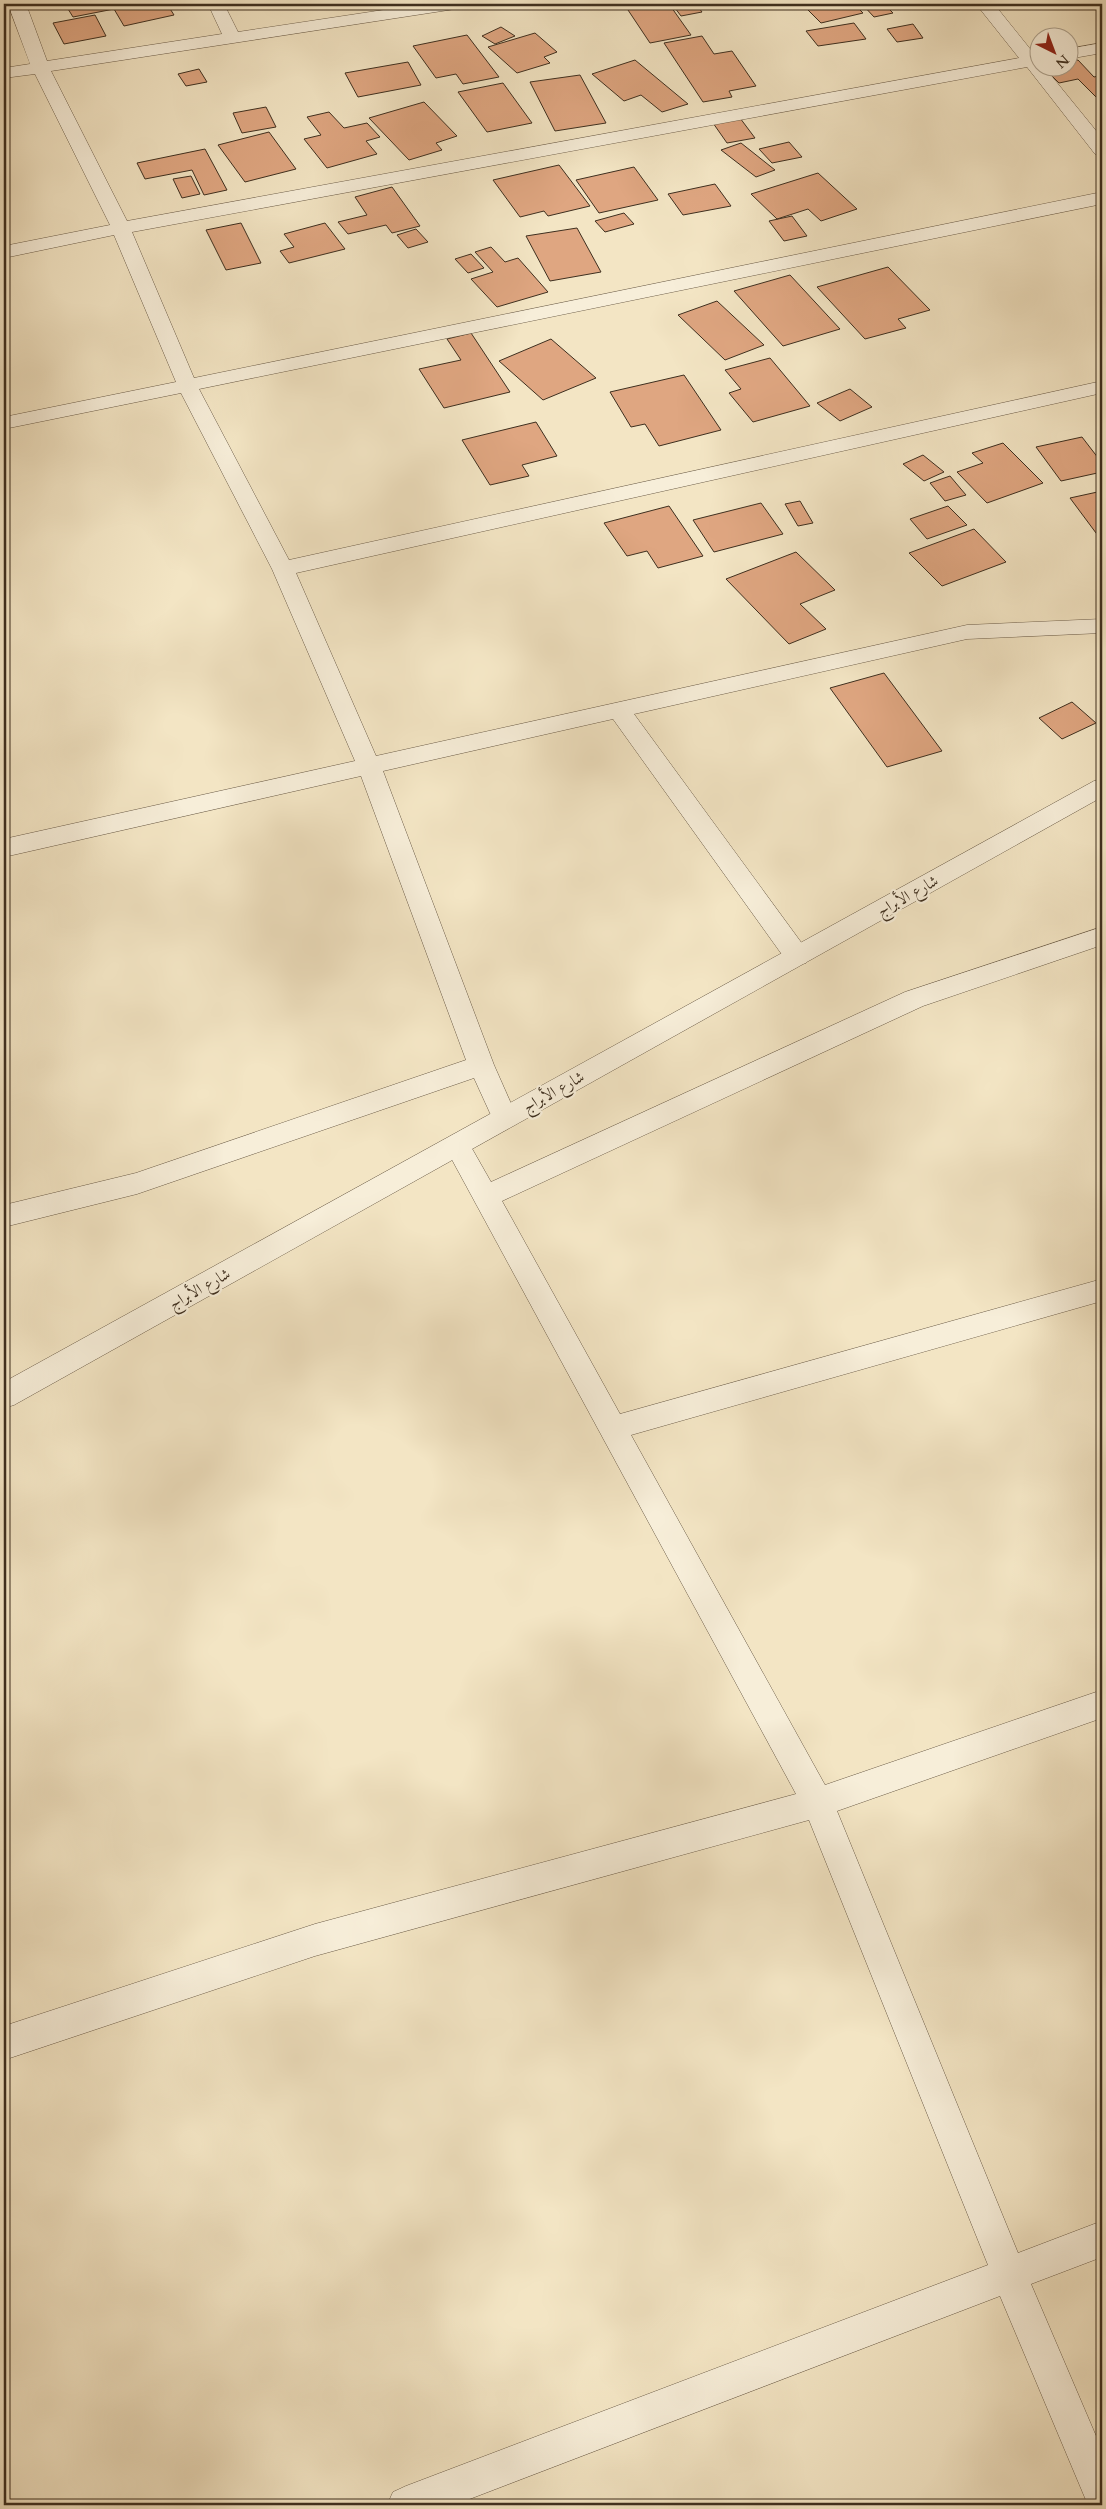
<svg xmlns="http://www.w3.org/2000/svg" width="1106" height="2509" viewBox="0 0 1106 2509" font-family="Cardo,Amiri,serif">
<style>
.building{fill:#dfa681;stroke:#3e2f1f}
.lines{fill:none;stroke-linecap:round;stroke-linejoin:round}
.minor-casing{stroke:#6b5c48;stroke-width:1}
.tertiary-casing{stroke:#6b5c48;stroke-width:1}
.minor{fill:#f7eed9;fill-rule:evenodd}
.tertiary{fill:#f7eed9;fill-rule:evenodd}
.labels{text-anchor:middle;stroke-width:4.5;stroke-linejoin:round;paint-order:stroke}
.street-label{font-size:16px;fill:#3e2f1f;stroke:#f7eed9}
</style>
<rect width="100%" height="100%" fill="#f3e5c4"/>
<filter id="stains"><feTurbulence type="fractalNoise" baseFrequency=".004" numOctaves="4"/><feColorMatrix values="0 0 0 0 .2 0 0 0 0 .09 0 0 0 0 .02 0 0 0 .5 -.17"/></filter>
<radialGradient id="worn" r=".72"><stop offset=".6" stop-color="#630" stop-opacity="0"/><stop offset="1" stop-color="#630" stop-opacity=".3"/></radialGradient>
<path class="building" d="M65 4H167L174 15 124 26 114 9 73 17Z
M642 4H669L691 35 650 43 626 7Z
M672 4H696L702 12 681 16Z
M802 4H854L863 13 821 23Z
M862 4H892L885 5 893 13 874 17Z
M95 15 106 36 64 44 53 23Z
M854 23 866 39 818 46 806 31Z
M913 24 923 38 897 42 887 29Z
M501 27 515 36 495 44 482 36Z
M535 33 557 52 544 57 550 63 517 73 488 47Z
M467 35 499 77 463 84 456 74 436 78 413 46Z
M702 36 714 54 732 51 756 86 729 91 732 97 703 102 664 43Z
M635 60 688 104 662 112 641 95 624 101 592 74Z
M1078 60 1094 77 1102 75V103L1078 79 1059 83 1044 68H1068V62Z
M408 62 421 85 358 97 345 73Z
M199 69 207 82 186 86 178 74Z
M580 75 606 123 555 131 530 82Z
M503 83 532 123 487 132 458 92Z
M424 102 457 136 436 143 442 150 409 160 369 118Z
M266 107 276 127 242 133 233 113Z
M329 112 344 128 367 123 380 137 366 141 377 154 327 168 304 139 321 135 307 117Z
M740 118 755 138 727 143 713 123Z
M269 132 296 169 245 182 218 145Z
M789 142 802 157 772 163 759 149Z
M741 143 775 170 756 177 721 150Z
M205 149 227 190 204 195 192 170 145 179 137 163Z
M559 165 590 206 548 216 544 211 520 217 493 180Z
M634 167 658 200 599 213 576 180Z
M818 173 857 209 821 221 808 209 777 219 751 194Z
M191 176 200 194 182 198 173 179Z
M715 184 731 206 683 215 668 194Z
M392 187 420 226 392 233 386 225 348 234 338 222 367 215 355 197Z
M624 213 634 224 605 232 595 221Z
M792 216 807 236 784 241 769 221Z
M241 223 261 263 226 270 206 230Z
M325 223 345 249 289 263 280 251 294 247 284 234Z
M577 228 601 272 550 281 526 236Z
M416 229 428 242 408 248 397 235Z
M491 247 505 262 518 258 548 292 497 307 471 279 493 272 475 252Z
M471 254 484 268 468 273 455 259Z
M888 267 930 310 898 319 906 328 865 339 817 287Z
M790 275 840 329 783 346 734 291Z
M717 301 764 345 725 360 678 315Z
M471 333 510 392 444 408 419 369 461 360 447 339Z
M551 339 596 378 543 400 499 361Z
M770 358 810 406 753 422 729 393 741 389 725 370Z
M684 375 721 430 659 446 645 424 631 427 610 392Z
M850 389 872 407 840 421 817 403Z
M536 422 557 456 522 465 529 476 490 485 462 440Z
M1082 437 1102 463V472L1061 481 1036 447Z
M1003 443 1043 483 987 503 957 472 983 463 972 453Z
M923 455 944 472 924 481 903 464Z
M950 476 966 495 945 501 930 483Z
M1102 491V541L1070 498Z
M800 501 813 523 798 526 785 504Z
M761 503 783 534 714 552 693 520Z
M669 506 703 556 658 568 647 551 627 556 604 523Z
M948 506 967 525 927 539 910 519Z
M974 529 1006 562 942 586 909 553Z
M796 552 835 590 800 604 826 629 789 644 726 579Z
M884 673 942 751 887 767 830 688Z
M1072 702 1096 723 1062 739 1039 718Z"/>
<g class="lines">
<g class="minor-casing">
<path id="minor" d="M8 4H26L47 61 222 34 208 4H224L238 32 423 4H464L461 8 455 9 51 71 127 221 1019 58 976 4H994L1035 55H1038V68H1045L1102 138V155L1095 154 1027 67 132 232 194 378 1102 192V204L199 389 289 560 1102 381V393L296 573 376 756 967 625 1102 619V633L967 639 634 714 806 949 810 956 806 963 797 965 788 963 613 719 383 771 494 1065 517 1117 513 1124 504 1127 495 1124 474 1078 137 1194 4 1227V1205L136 1173 466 1060 361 776 4 857V839L355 761 272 569 181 393 4 429V417L176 382 114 235 4 258V246L110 225 35 74 4 78V68L30 64Z
M1102 43V53L1068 59V49Z
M1102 927V945L923 1006 502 1201 620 1414 1102 1279V1301L631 1435 825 1785 1102 1690V1718L837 1811 1018 2253 1102 2221V2257L1031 2284 1102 2450V2505H1088L1000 2296 454 2505H387L393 2492 406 2486 988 2265 809 1820 315 1956 4 2060V2026L315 1924 796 1794 444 1145 448 1138 457 1135 466 1138 491 1182 905 992Z"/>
</g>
<g class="tertiary-casing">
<path id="tertiary" d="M1102 779V797L14 1405 4 1408V1382L1094 781Z"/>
</g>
<use href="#minor" class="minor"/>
<use href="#tertiary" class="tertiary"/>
</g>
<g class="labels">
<g class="street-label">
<text transform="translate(907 895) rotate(-29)" y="6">شارع الأبراج</text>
<text transform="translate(553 1091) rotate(-29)" y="6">شارع الأبراج</text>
<text transform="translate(199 1288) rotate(-29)" y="6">شارع الأبراج</text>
</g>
</g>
<rect width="1106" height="2509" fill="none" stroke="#f3e5c4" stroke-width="20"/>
<rect x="5" y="5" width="1096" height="2499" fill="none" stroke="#3e2f1f" stroke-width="2.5"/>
<rect x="10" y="10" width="1086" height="2489" fill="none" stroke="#3e2f1f"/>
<g transform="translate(1054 52) rotate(138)"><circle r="24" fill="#f7eed9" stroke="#ada28f"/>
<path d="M0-4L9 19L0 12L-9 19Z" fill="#8f2418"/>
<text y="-8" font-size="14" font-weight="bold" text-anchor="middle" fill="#3e2f1f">N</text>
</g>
<rect width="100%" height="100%" filter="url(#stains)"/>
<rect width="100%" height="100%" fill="url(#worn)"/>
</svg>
